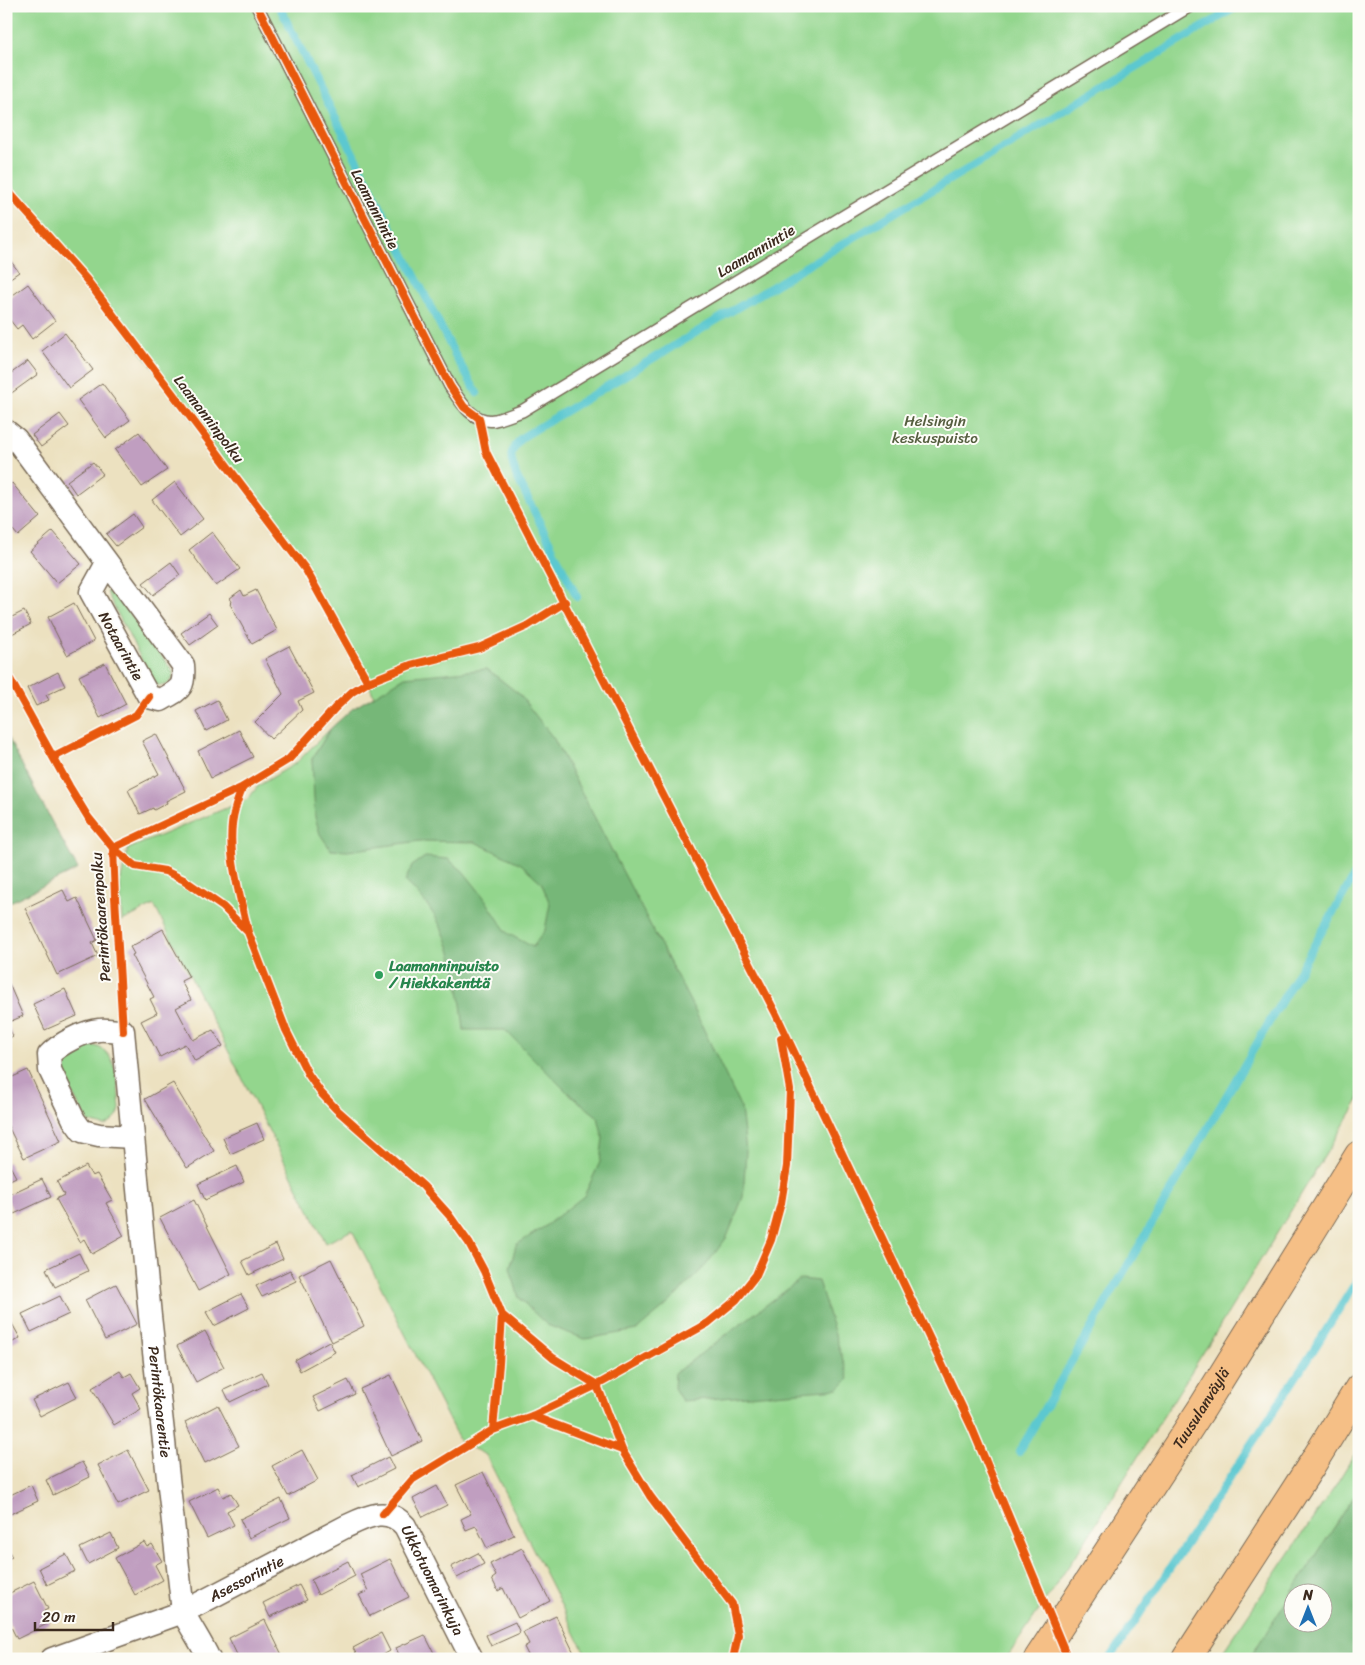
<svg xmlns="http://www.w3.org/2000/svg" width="1365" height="1665" viewBox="0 0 1365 1665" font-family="Sriracha,sans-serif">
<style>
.green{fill:#93d68d;stroke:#678056;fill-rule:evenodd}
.forest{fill:#76b778;stroke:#58704b;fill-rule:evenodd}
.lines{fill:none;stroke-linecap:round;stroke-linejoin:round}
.stream{stroke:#5bc8d0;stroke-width:8}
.building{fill:#c09ec0}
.service-casing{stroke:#796a57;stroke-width:14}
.minor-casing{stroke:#796a57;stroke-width:25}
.motorway-casing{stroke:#796a57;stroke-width:30}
.service{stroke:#fff;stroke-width:11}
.minor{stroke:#fff;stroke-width:22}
.motorway{stroke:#f5bf86;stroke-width:28}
.cycleway-casing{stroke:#fdfcf7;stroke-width:11}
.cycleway{stroke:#e8590c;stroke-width:8}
.leisure-dot{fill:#2e9e5b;stroke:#fdfcf7;stroke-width:2}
.labels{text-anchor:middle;stroke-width:4;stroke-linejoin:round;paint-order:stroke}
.street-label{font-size:15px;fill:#3b2a1e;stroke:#fdfcf7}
.park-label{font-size:15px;fill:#555e3f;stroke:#fdfcf7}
.leisure-label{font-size:15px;font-weight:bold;fill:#27864d;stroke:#fdfcf7;text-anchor:start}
</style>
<rect width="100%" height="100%" fill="#fdfcf7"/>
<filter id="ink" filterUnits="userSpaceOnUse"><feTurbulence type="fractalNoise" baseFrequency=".02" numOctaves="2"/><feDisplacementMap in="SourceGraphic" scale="10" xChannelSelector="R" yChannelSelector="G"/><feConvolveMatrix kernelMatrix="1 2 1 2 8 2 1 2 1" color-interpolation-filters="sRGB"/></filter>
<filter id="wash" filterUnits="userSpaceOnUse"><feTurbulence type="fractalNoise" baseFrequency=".0096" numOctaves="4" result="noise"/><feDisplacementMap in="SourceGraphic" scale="20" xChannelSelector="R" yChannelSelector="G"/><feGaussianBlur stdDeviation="1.12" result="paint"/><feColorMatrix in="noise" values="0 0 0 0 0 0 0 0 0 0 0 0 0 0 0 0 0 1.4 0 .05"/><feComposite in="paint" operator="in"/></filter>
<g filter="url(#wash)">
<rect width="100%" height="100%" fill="#ece1c0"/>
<path class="green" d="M6 6H1359V1100L1228 1313 1084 1543 1006 1659H588L486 1455 460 1442 352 1230 326 1243 154 905 122 921 120 883 128 849 248 799 258 786 296 763 331 728 312 759 313 771 377 704 368 682 306 570 86 279 6 189Z
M110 589 113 591 173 671V678L167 685H158L153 682 108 595 107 591Z
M91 1045C120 1050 117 1084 120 1108 119 1117 113 1122 105 1126L88 1122 60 1071C64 1054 73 1046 91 1045Z
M1359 1447V1659H1218L1335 1486ZM1292 1592H1322V1622H1292Z"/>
<path class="forest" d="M487 669 519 694 554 739 695 1011 741 1108 746 1151 743 1197 727 1237 706 1265 667 1305 637 1330 585 1339 547 1325 519 1298 510 1268 516 1245 544 1227 584 1196 600 1162 603 1138 598 1117 567 1092 505 1030H464C457 968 453 925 405 881L412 866 425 857 448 859 463 871 483 896 507 933 533 947 545 930 550 904 541 882 521 864 475 842 420 841 348 851 331 850 320 834 315 817 312 759 331 728 352 709 405 677Z
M6 734 55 828 78 869 6 904Z
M801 1279 818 1281 849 1379 839 1389 682 1401 674 1388 675 1373Z
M1359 1489V1659H1249ZM1292 1592H1322V1622H1292Z"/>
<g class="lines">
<path class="stream" d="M279 6 456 357 477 393
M577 597 516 475C510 456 508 454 521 438L1238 6
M1019 1452 1359 868
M1110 1659 1308 1359 1359 1277"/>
</g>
<g id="blocks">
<path class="building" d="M6 255 19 272 6 281Z
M28 284 55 321 32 339 22 325 17 329 6 315 11 310 6 303V300Z
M65 333 93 370 69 388 42 351Z
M28 361 38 374 6 397V377Z
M102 383 130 420 106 438 78 400Z
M60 414 69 426 41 447 32 435Z
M139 432 167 470 142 487 115 450Z
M93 462 103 474 76 494 67 481Z
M175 482 203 519 180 537 152 500Z
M12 483 40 517 18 536 13 530 8 534 6 531V488Z
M133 514 142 527 116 546 106 534Z
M53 531 81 564 57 583 30 551Z
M212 532 240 569 216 586 189 550Z
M171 562 180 575 153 595 143 583Z
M241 590 244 596 256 590 277 630 252 644 230 604 232 602 230 598Z
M74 603 94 641 67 655 48 617Z
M24 611 31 624 6 637V620Z
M209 613 218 625 190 645 181 633Z
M289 646 314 693 298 701 302 710 271 739 255 722 283 694 265 659Z
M105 663 126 704 100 718 79 676Z
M58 672 65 686 46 695 49 700 36 706 27 688Z
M217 700 227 720 206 731 196 711Z
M239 730 253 757 211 778 198 751Z
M156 734 186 791 166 801 167 803 154 810 153 808 140 814 128 790 159 774 142 741Z
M63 890 69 902 77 898 97 940 92 943 98 956 57 975 25 908Z
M163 929 189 977 181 981 191 1000 176 1008 193 1040 213 1030 223 1046 195 1061 185 1044 160 1057 141 1021 157 1013 150 999 154 997 132 955 134 954 130 947Z
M9 984 23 1016 9 1022 6 1015V985Z
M65 989 77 1016 45 1030 33 1004Z
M6 1023 13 1036 6 1040Z
M28 1070 61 1141 24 1158 6 1122V1080Z
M173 1083 214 1151 187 1168 145 1099Z
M257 1123 264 1139 230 1154 223 1138Z
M8 1162 16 1177 6 1182V1163Z
M86 1166 92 1176 97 1174 112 1200 106 1203 124 1236 92 1254 84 1239 80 1242 56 1199 64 1195 57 1182Z
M237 1166 244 1182 205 1200 198 1184Z
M42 1179 51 1197 14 1214 6 1196Z
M194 1200 231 1274 198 1291 160 1218Z
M276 1244 283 1259 249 1275 242 1261Z
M79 1253 88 1271 55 1287 46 1269Z
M331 1259 364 1326 332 1342 299 1275Z
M290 1270 296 1281 262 1297 256 1286Z
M116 1284 137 1324 105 1340 85 1300Z
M241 1294 249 1308 214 1326 206 1312Z
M60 1296 69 1314 31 1332 22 1314Z
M10 1320 20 1338 6 1346V1321Z
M205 1331 224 1367 196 1382 177 1346Z
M329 1341 335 1352 300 1371 295 1360Z
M120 1371 124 1377 131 1373 140 1388 132 1393 141 1409 114 1425 92 1388Z
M262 1372 268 1384 230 1402 224 1390Z
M391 1375 422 1441 391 1456 360 1389Z
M348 1380 355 1394 320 1411 313 1397Z
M69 1382 77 1397 40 1416 32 1400Z
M218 1405 239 1446 205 1463 185 1422Z
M128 1450 149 1490 118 1505 98 1465Z
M302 1450 318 1480 288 1496 272 1466Z
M388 1457 394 1469 358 1487 352 1475Z
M82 1462 90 1477 53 1495 46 1480Z
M483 1472 514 1535 487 1548 476 1526 466 1530 461 1519 471 1514 456 1485Z
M31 1485 38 1501 6 1516V1497Z
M437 1486 447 1505 423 1517 413 1499Z
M218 1487 223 1497 231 1493 238 1505 227 1511 234 1525 207 1538 189 1502Z
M281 1499 290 1518 249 1538 240 1519Z
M111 1533 118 1548 88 1564 80 1548Z
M144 1542 147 1547 152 1544 162 1561 155 1565 163 1580 135 1595 115 1558Z
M6 1546 12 1557 6 1560Z
M522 1548 550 1601 518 1618 503 1588 498 1591 492 1579 496 1576 490 1564Z
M478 1553 484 1564 457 1578 451 1567Z
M66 1554 75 1571 47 1585 39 1568Z
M390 1559 409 1597 370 1616 359 1595 368 1591 360 1574Z
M348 1561 355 1576 318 1595 311 1580Z
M34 1581 48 1609 44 1611 49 1623 17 1639 6 1617V1610L9 1609 6 1603V1595Z
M299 1585 307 1600 270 1617 263 1603Z
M556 1616 577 1659H536L535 1657 530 1659 524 1647 529 1644 523 1632Z
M265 1620 284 1659H239L229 1638Z
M515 1622 520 1633 491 1646 486 1635Z
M381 1633 390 1651 376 1659H359L353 1648Z
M425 1635 437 1659H401L396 1648Z"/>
</g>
</g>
<g filter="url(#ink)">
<use href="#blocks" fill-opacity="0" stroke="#796a57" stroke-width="1"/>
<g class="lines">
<g class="service-casing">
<path id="service" d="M257 6 450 386C460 401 473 424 495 420 504 418 513 414 522 411L1190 6"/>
</g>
<g class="minor-casing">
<g id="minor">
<path d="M6 431 16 439 183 665C185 689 180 689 161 700L149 697 91 592 107 563"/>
<path id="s1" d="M132 1137 99 1135 82 1131 74 1120 50 1070 49 1055C59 1044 84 1031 99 1030 106 1029 115 1031 123 1031L150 1316 183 1612C191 1628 201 1642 209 1659"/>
<path id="s2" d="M52 1659 183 1612 345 1527C366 1517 387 1505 405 1526L472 1659"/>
</g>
</g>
<g class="motorway-casing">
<g id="motorway">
<path id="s3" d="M1038 1659 1202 1408 1359 1155"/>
<path d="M1186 1659 1311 1466 1359 1388"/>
</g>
</g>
<use href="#service" class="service"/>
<use href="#minor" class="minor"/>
<use href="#motorway" class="motorway"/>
<g class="cycleway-casing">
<path id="cycleway" d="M257 6 450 386 464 407 479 418 486 452 776 1014 972 1428 1068 1659
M6 189 86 279 306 570 368 682
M6 672 69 786 88 817 113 848 115 897 123 1031
M54 757 136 715 149 697
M243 787C240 794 237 801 235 809 224 847 240 894 248 932
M502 1315 553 1358 597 1385 622 1450 650 1496 732 1604 738 1635 733 1659
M532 1416 622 1450
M493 1430 499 1364 502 1315 484 1271 469 1243 449 1215 423 1186 336 1109 321 1093 308 1074 286 1030 248 932 223 907 184 880 165 871 135 866 113 848 243 787 289 759 335 708 352 692 368 682 411 665 479 648 527 626 565 602
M383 1514 413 1479 493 1430 532 1416 597 1385 708 1323 736 1300 756 1275 771 1240 781 1203 787 1166 790 1090 781 1038"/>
</g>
<use href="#cycleway" class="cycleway"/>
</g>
</g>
<circle class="leisure-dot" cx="379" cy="975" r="5"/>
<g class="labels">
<g class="street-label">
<text transform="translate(375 209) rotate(63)" y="5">Laamannintie</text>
<text transform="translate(756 251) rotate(-31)" y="5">Laamannintie</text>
<text transform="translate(209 419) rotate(53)" y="5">Laamanninpolku</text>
<text transform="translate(121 646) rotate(61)" y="5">Notaarintie</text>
<text transform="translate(101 917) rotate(-94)" y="5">Perintökaarenpolku</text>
<text dy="5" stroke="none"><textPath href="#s1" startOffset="588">Perintökaarentie</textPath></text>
<text dy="5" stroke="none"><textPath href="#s3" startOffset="299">Tuusulanväylä</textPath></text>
<text dy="5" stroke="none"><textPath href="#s2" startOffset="211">Asessorintie</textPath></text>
<text dy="5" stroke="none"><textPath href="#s2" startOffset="449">Ukkotuomarinkuja</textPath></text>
</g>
<g class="park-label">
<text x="935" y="426">Helsingin<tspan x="935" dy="17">keskuspuisto</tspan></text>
</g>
<g class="leisure-label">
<text x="389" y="971">Laamanninpuisto<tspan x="389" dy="17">/ Hiekkakenttä</tspan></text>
</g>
</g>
<rect width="1365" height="1665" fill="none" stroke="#fdfcf7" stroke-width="25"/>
<g transform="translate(1308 1608)"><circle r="24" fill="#fdfcf7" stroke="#afa8a0"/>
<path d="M0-4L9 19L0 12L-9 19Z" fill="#1f6fb2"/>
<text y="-8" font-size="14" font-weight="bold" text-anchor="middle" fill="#3b2a1e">N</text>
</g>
<path d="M35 1622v8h78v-8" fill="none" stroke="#3b2a1e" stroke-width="2.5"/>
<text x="42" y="1622" font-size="15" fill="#3b2a1e" stroke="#fdfcf7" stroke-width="4" paint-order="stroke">20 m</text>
</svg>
